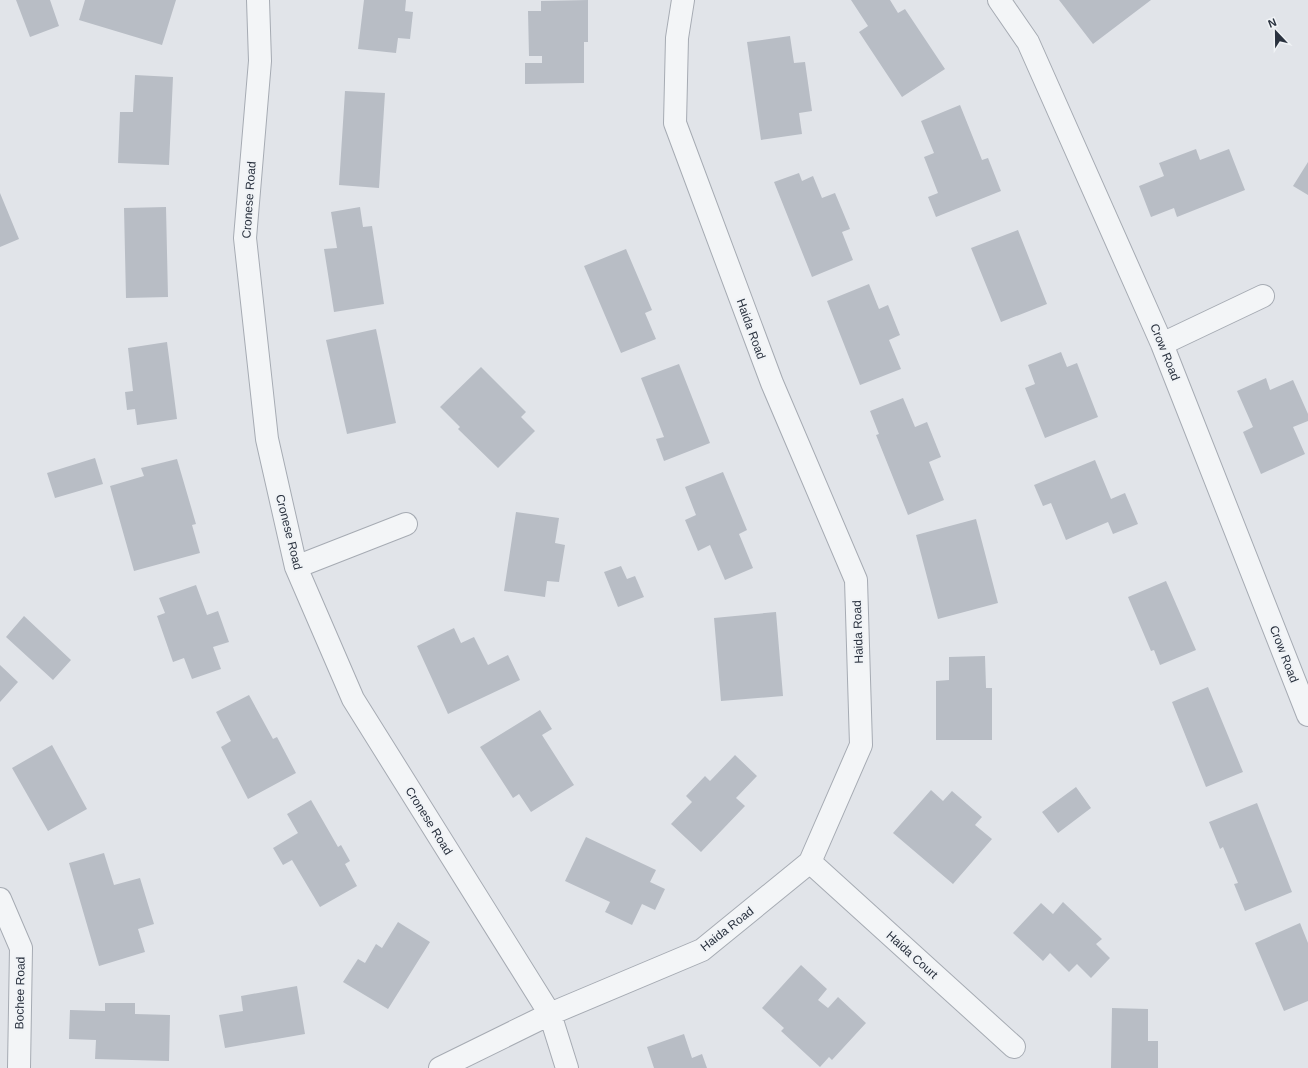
<svg xmlns="http://www.w3.org/2000/svg" width="1308" height="1068" viewBox="0 0 1308 1068" font-family="Helvetica,sans-serif">
<style>
.building{fill:#b8bdc5}
.lines{fill:none;stroke-linecap:round;stroke-linejoin:round}
.minor-casing{stroke:#a6abb3;stroke-width:24}
.minor{stroke:#f3f5f7;stroke-width:22}
.labels{text-anchor:middle;stroke-width:4;stroke-linejoin:round;paint-order:stroke}
.street-label{font-size:12px;fill:#2a323f;stroke:#f0f3f6}
</style>
<rect width="100%" height="100%" fill="#e1e4e9"/>
<path class="building" d="M16 0H50L59 26 30 37Z
M85 0H176L162 45 79 20Z
M364 0H406L405 11 413 12 410 39 398 38 396 53 358 49Z
M588 0V42H584V83L525 84V63H542V56H529L528 11H541V1Z
M851 0H890L898 13 905 9 945 69 902 97 859 32 868 26Z
M1059 0H1151L1093 44Z
M790 36 794 63 805 62 812 111 799 113 802 134 761 140 747 42Z
M135 75 173 77 169 165 118 163 120 112H133Z
M345 91 385 93 379 188 339 185Z
M960 105 982 160 988 158 1001 191 936 217 928 197 938 193 924 157 934 153 921 121Z
M1196 149 1200 160 1229 149 1245 190 1177 217 1174 208 1151 217 1139 186 1164 176 1159 163Z
M1308 162V195L1293 186Z
M799 173 802 181 813 176 822 198 835 193 850 229 842 232 853 260 812 277 774 182Z
M0 193 19 239 0 247Z
M166 207 168 297 126 298 124 208Z
M360 207 363 227 372 226 384 304 334 312 324 249 337 248 331 212Z
M1018 230 1047 304 1001 322 971 248Z
M626 249 652 310 645 313 656 339 621 353 584 266Z
M869 284 879 309 888 305 900 335 889 340 901 369 860 385 827 301Z
M376 329 396 423 347 434 326 340Z
M167 342 177 419 137 425 135 409 127 410 125 392 133 391 128 348Z
M1061 352 1067 367 1077 363 1098 417 1045 438 1025 388 1035 384 1028 365Z
M679 364 710 443 664 461 656 439 664 437 641 378Z
M481 367 526 412 521 417 535 431 498 468 458 429 460 427 440 407Z
M1266 378 1270 390 1293 380 1308 414V421L1293 427 1305 454 1261 474 1243 432 1253 427 1237 391Z
M903 398 915 427 927 422 941 457 929 462 944 500 908 515 876 435 879 434 870 411Z
M95 458 103 484 55 498 47 473Z
M177 459 196 524 192 525 200 553 134 571 110 486 144 476 141 468Z
M1095 460 1111 499 1125 493 1138 524 1113 534 1108 522 1066 540 1051 503 1043 506 1034 485Z
M723 472 747 530 739 534 753 568 725 580 710 545 698 551 685 520 696 515 685 487Z
M516 512 559 518 555 543 565 545 559 582 547 581 545 597 504 591Z
M976 519 998 603 938 619 916 535Z
M621 566 627 579 635 576 644 597 618 607 604 572Z
M1166 581 1196 650 1160 665 1154 650 1151 651 1128 597Z
M196 585 207 615 218 611 229 642 213 647 221 669 192 679 184 658 173 662 157 616 165 613 159 598Z
M776 612 783 696 721 701 714 618Z
M24 616 71 660 53 680 6 637Z
M454 628 461 643 474 637 488 665 508 655 520 680 448 714 417 646Z
M985 656 986 688H992V740H936V681L949 680V657Z
M0 665 18 682 0 702Z
M1208 687 1243 772 1206 787 1172 702Z
M249 695 273 739 277 737 296 773 248 799 221 747 231 741 216 712Z
M540 710 552 729 542 735 574 785 531 812 519 794 513 798 480 747Z
M52 745 87 809 48 831 12 768Z
M735 755 757 776 736 798 745 806 701 852 671 824 692 802 686 796 705 776 710 781Z
M1076 787 1091 808 1058 833 1042 812Z
M931 790 943 801 952 791 982 817 975 825 992 839 953 884 893 833Z
M311 800 338 847 341 845 350 861 345 864 357 886 320 907 292 860 283 865 273 848 298 833 287 814Z
M1257 803 1292 892 1245 911 1234 884 1238 883 1223 847 1220 849 1209 822Z
M586 837 656 870 650 882 665 889 655 910 642 904 632 925 605 912 610 902 565 881Z
M104 853 114 885 140 878 154 924 138 929 145 952 99 966 69 863Z
M1063 902 1102 939 1096 944 1110 958 1091 978 1077 964 1069 972 1050 953 1043 961 1013 933 1041 903 1053 914Z
M398 922 430 942 388 1009 343 982 358 959 365 963 376 944 382 948Z
M1300 923 1308 943V1001L1284 1011 1255 943Z
M801 965 827 989 818 1000 828 1008 838 997 866 1023 832 1060 829 1057 820 1067 781 1031 784 1028 762 1008Z
M297 986 305 1034 225 1048 219 1015 243 1011 241 996Z
M105 1003H135V1014L170 1015 169 1061 95 1059 96 1040 69 1039 70 1010 105 1011Z
M1112 1008 1148 1009V1041H1158V1068H1111Z
M684 1034 692 1058 702 1054 707 1068H654L647 1047Z"/>
<g class="lines">
<g class="minor-casing">
<path id="minor" d="M258 0 260 61 245 238 267 439 296 567 353 699 550 1014 567 1068
M999 0 1028 42 1162 344 1308 715
M1162 344 1263 296
M296 567 406 524
M810 862 1014 1047
M0 899 21 948 19 1068
M440 1068 550 1014 702 950 810 862 861 745 856 580 772 383 675 123 677 38 683 0"/>
</g>
<use href="#minor" class="minor"/>
</g>
<g class="labels">
<g class="street-label">
<text transform="translate(249 200) rotate(-86)" y="4">Cronese Road</text>
<text transform="translate(751 329) rotate(70)" y="4">Haida Road</text>
<text transform="translate(1165 352) rotate(68)" y="4">Crow Road</text>
<text transform="translate(289 532) rotate(76)" y="4">Cronese Road</text>
<text transform="translate(858 632) rotate(-92)" y="4">Haida Road</text>
<text transform="translate(1284 654) rotate(69)" y="4">Crow Road</text>
<text transform="translate(429 821) rotate(58)" y="4">Cronese Road</text>
<text transform="translate(727 929) rotate(-38)" y="4">Haida Road</text>
<text transform="translate(912 955) rotate(42)" y="4">Haida Court</text>
<text transform="translate(20 993) rotate(-89)" y="4">Bochee Road</text>
</g>
</g>
<g transform="translate(1276 32) rotate(338)" stroke="#f0f3f6" stroke-width="3" paint-order="stroke">
<path d="M0-3L7 15L0 10L-7 15Z" fill="#2a323f"/>
<text y="-6" font-size="11" font-weight="bold" text-anchor="middle" fill="#2a323f">N</text>
</g>
</svg>
